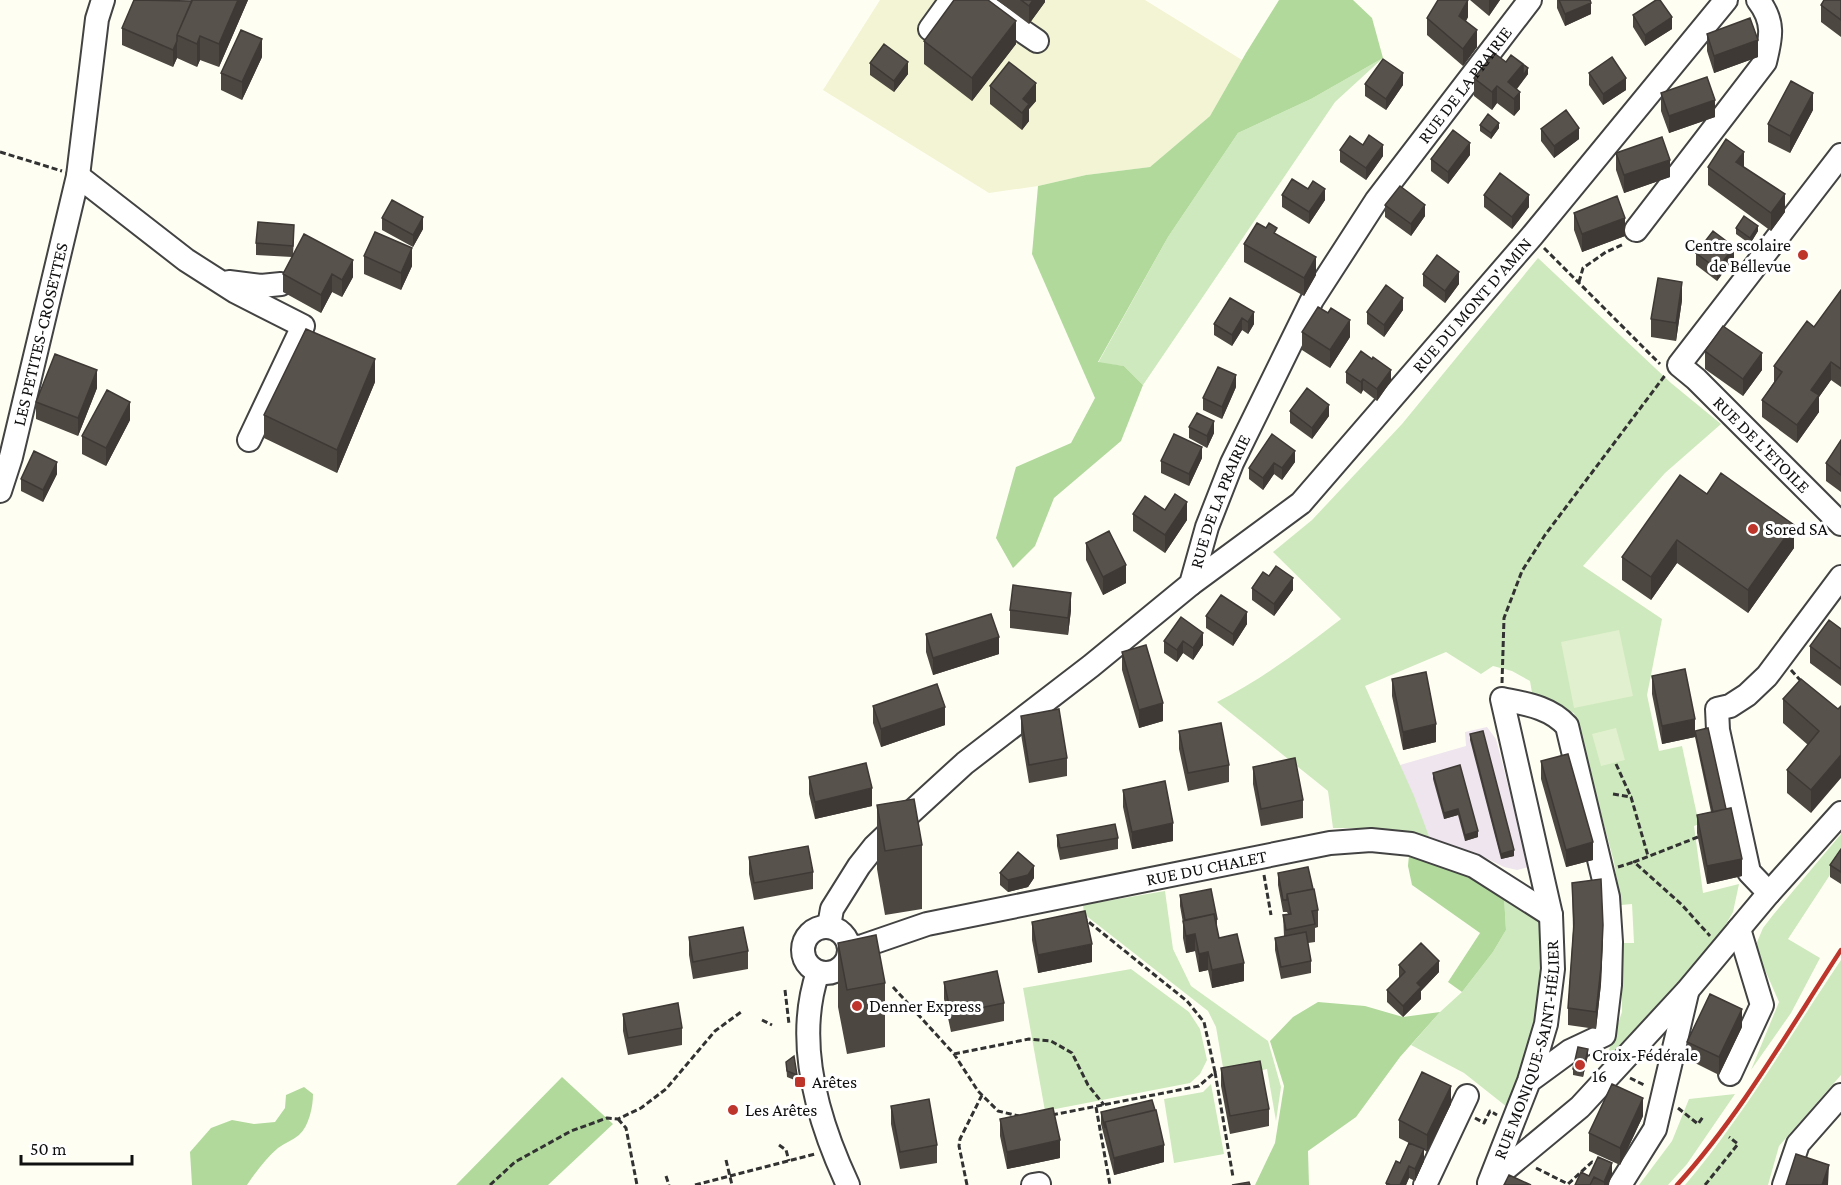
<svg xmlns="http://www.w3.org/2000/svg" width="1841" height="1185" viewBox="0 0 1841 1185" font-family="'Crimson Pro',serif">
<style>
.industrial{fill:#eee5ee}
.farmland{fill:#f3f4d3}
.green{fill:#cee9bd}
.forest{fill:#b1d99c}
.pitch{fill:#e1f0ce}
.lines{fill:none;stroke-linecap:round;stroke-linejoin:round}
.minor-casing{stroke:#434343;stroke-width:26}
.path{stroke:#323232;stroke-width:3;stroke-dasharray:6 3;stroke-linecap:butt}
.minor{stroke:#fff;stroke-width:22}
.rail{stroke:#bd352b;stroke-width:4.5}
.wall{fill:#4c4741}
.shaded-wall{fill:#3e3935}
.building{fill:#58524c;stroke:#3e3935;stroke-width:1.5}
.poi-dot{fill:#bd352b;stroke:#fff;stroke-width:2}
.labels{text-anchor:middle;stroke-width:6;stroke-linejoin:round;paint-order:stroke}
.street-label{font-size:18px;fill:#101010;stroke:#fff}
.poi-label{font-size:18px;fill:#101010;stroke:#fff;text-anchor:start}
</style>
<rect width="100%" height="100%" fill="#fffef3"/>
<path class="industrial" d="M1487 727 1496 739 1529 867 1517 870 1504 867 1476 853 1430 839 1400 765 1466 746 1465 732Z"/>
<path class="farmland" d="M880 0H1145L1242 60 1210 116 1150 167 1086 175 1038 186 989 193 823 90Z"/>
<path class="green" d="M1383 58 1335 102 1143 385 1124 366 1098 363 1168 237 1238 133 1311 99Z
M1538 258 1671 383 1721 424 1665 473 1583 566 1662 619 1647 695 1659 751 1682 746 1699 824 1694 826 1703 893 1739 884 1733 912 1725 926 1690 969 1605 1061 1622 1012V943H1634L1632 904 1621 905 1614 862 1574 713 1533 699 1530 681 1512 671 1493 666 1481 674 1446 652 1365 686 1414 796 1430 839 1375 828H1333L1328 791 1217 702C1262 679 1301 650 1341 619L1273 552 1312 520 1402 424Z
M1841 834V858L1788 939 1820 958 1791 1013 1751 1070 1779 1002 1755 947 1763 928 1773 915Z
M1165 891 1173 949 1191 986 1268 1041 1281 1087 1276 1121 1267 1069 1225 1079 1216 1027 1208 1011 1084 914 1083 905Z
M1504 896 1540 917C1541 934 1543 951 1543 968 1541 1016 1526 1064 1507 1107L1464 1073 1411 1045 1440 1012 1462 992 1493 952 1506 930Z
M1841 960V1075L1779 1146 1768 1185H1685C1743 1117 1791 1034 1841 960Z
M1131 969 1189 1012 1200 1029 1207 1060 1200 1074 1190 1083 1045 1111 1023 988Z
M1211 1084 1224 1154 1174 1163 1164 1099 1203 1092Z
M1735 1094 1687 1164 1668 1185H1639L1672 1141 1689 1099Z"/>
<path class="forest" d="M1279 0H1353L1372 18 1383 58 1311 99 1238 133 1168 237 1098 362 1124 366 1143 385 1121 441 1054 498 1035 546 1013 568 996 538 1016 467 1071 443 1095 398 1032 254 1038 186 1086 175 1150 167 1210 116 1246 53Z
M1409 855 1469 876 1504 896 1506 930 1493 952 1462 992 1448 982 1480 933 1412 885 1408 866Z
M1318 1002 1365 1006 1403 1017 1440 1012 1400 1057 1356 1117 1308 1151 1309 1185H1255L1275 1143 1284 1086 1270 1041 1293 1017Z
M562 1077 613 1124 548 1185H456Z
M304 1087 313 1094C313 1107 309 1126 299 1135 293 1140 285 1143 278 1148 266 1158 256 1172 247 1185H192L190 1152 211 1128 232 1120 254 1124 275 1122 285 1108 286 1095Z"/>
<path class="pitch" d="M1619 630 1633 696 1574 708 1561 642Z
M1616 728 1625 760 1601 766 1592 734Z"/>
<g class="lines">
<g class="minor-casing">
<g id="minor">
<path d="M977 0 1037 41"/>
<path d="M930 29 951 0"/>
<path id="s1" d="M1841 155 1679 365 1696 379 1841 524"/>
<path d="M78 176 186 260 236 292 303 326 249 440"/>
<path d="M1636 230 1765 62C1771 38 1775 22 1758 0"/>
<path d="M229 282 261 286 281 284"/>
<path id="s2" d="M0 491 11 457 78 176 97 19 103 0"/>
<path id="s3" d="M1191 584 1301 503 1532 236 1726 0"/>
<path d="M1769 893 1749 872 1718 730 1717 709 1730 706 1747 695 1767 676 1841 577"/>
<path id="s4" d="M829 926 832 909 859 866 874 847 894 828 965 763 1091 666 1191 584 1207 527 1232 463 1312 300 1376 201 1530 0"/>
<circle cx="826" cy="950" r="23"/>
<path id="s5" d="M850 948 863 946 927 924 1330 843 1371 840 1411 844 1474 866 1551 915"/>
<path d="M818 972C794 1042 818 1121 848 1185"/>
<path d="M1730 1074 1762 1005 1739 929"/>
<path d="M1492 1180 1580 1107 1687 991 1769 893 1841 813"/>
<path id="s6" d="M1489 1183 1529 1081 1546 1024 1553 969 1551 915 1502 699C1526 704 1550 707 1567 726L1608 897 1611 942 1610 985 1604 1035 1570 1051 1529 1081"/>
<path d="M1033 1185 1039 1184"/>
<path d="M1425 1185 1467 1096"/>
<path d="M1620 1185 1655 1129 1687 993"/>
<path d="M1784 1185 1798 1144 1841 1095"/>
</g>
</g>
<path class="path" d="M0 152 62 171
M1544 248 1660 364
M1579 282 1583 268 1606 252 1624 244
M1791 670 1801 681
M1502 683 1504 618 1522 571 1545 535 1666 374
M1616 764 1631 797
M1613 794 1631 797 1648 856
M1698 837 1634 862 1682 905 1710 936
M1618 867 1634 862
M1264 875 1271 915
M893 987 954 1054 978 1091 998 1111 1019 1116
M785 990 789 1024
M762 1020 772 1025
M954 1054 1029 1039 1051 1041 1072 1053 1088 1085 1104 1105
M1215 1072 1233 1177
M1630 1078 1646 1086
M1096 1107 1110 1185
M1678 1108 1698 1124 1703 1117
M1052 1115 1199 1086 1215 1072 1204 1022 1187 1001 1085 919
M1475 1118 1484 1123 1490 1111 1497 1115
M618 1119 626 1128 637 1185
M779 1145 786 1150 789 1161
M726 1160 732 1185
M1536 1168 1568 1184 1592 1162 1597 1164
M666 1176 669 1185
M490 1185 515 1162 571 1131 607 1118 618 1119 641 1108 666 1089 715 1031 741 1012
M695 1185 815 1154
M967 1185 959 1146 960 1139 982 1095
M1705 1185 1738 1144 1729 1137"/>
<use href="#minor" class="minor"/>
<path class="rail" d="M1677 1185C1740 1116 1790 1028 1841 950"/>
</g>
<path class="wall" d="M192 0H248L219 67 200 60 197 67 177 58 173 67 122 45V28Z
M997 0H1045V2L1029 24Z
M1470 0H1500L1489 16Z
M1557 0H1590L1591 14 1565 26 1557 8Z
M1841 0V37L1821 22V5Z
M1633 15 1672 29 1645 46 1633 27Z
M1468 17 1466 21 1477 47 1463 66 1427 35V18Z
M1707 34 1758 57 1714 73 1707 51Z
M924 41 1016 44 972 101 924 64Z
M262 57 242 100 221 90V73Z
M1506 62 1528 74 1517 89 1520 109 1514 116 1497 103 1492 110 1474 96V78Z
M870 63 908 74 894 92 870 75Z
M1589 73 1626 90 1603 105 1589 85Z
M1365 84 1403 85 1386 110 1365 96Z
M990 86 1036 101 1029 109V121L1022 130 990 104Z
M1661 93 1715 117 1669 133 1661 111Z
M1813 110 1790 153 1768 142V124Z
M1480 125 1499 128 1491 139 1480 131Z
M1541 129 1579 139 1554 158 1541 141Z
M1363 145 1383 156 1366 180 1340 162V150Z
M1616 153 1670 177 1624 193 1616 170Z
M1470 155 1448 184 1431 171V159Z
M1708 167H1744L1785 212 1771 231 1708 185Z
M1282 195 1325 200 1309 224 1282 207Z
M1484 195 1529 207 1512 229 1484 207Z
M1385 205 1425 216 1411 236 1385 217Z
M1574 213 1625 236 1582 252 1574 230Z
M382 218 423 229 413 247 382 230Z
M1736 228 1758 231 1750 244 1736 234Z
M1277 235 1316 275 1304 296 1244 262V244Z
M294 236 293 255 353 277 342 297 332 292 321 313 283 292V274L292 257 256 255V243Z
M1696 253 1734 258 1717 281 1696 265Z
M364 256 412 266 401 290 364 274Z
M1423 274 1459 284 1445 303 1423 286Z
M1841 290V387L1831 380 1819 397V412L1797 443 1762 417V400L1774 382V366L1814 327Z
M1230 298 1254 324 1248 334 1242 330 1232 346 1214 335V324Z
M1682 300 1676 341 1651 337V319Z
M1403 310 1384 337 1367 324V312Z
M1328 313 1350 337 1330 368 1302 350V332Z
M1705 351 1762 370 1743 396 1705 369Z
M1346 372 1391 381 1377 401 1363 390 1361 394 1346 383Z
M375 382 337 473 264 438V415Z
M1236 387 1222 419 1203 410V398Z
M97 388 78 436 36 419V402Z
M1290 411 1329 416 1312 439 1290 423Z
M130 420 106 466 82 454V436Z
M1189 427 1214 433 1207 448 1189 438Z
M1272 434 1295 462 1282 480 1274 474 1263 490 1249 479V468Z
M1841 440V492L1826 481V463Z
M1202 458 1189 486 1161 473V461Z
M57 474 43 502 21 491V479Z
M1707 494 1794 548 1748 613 1677 563 1651 600 1622 580V557Z
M1133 514 1187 520 1165 553 1133 531Z
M1086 543 1126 583 1103 595 1086 560Z
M1269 576 1293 590 1274 616 1252 600V588Z
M1010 610H1071L1068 635 1010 628Z
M1206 616 1247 624 1233 646 1206 628Z
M1181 617 1203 645 1193 660 1183 653 1177 662 1164 653V641Z
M1841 629V686L1810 663V646Z
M926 634 999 654 933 675 926 652Z
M1122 652 1163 721 1139 728 1122 670Z
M1652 676 1695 731 1726 809 1742 876 1707 884 1697 833V815L1711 812 1695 737 1662 744 1652 694Z
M1392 679 1436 742 1403 750 1392 696Z
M1783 699 1838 709 1811 813 1787 793V770L1808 745 1783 723Z
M873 706 945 725 881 747 873 723Z
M1021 716 1067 758V776L1029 783 1021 734Z
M1179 731 1229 765V782L1188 791 1179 749Z
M1470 734 1514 856 1501 859 1470 740Z
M1541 761 1593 860 1566 867 1541 779Z
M1253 767 1303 800V818L1261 826 1253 784Z
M1433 773 1478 837 1465 841 1458 815 1444 819 1433 779Z
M809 777 872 806 815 819 809 794Z
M1123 790 1173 841 1132 849 1123 807Z
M877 805 922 845V909L885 915 877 869Z
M1057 835 1118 838V849L1060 860 1057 846Z
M1841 849V884L1830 877V865Z
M749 857 813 872V889L754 900 749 874Z
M1000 873 1034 878 1028 887 1008 892 1000 885Z
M1278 873 1313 889 1318 910V927L1315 928V942L1308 943 1311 961V973L1281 979 1275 950V938L1284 936 1283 915 1288 914 1287 912H1283L1278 885Z
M1572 883 1603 942 1601 984 1596 1029 1568 1025V1008L1573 931Z
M1180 895 1217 919V928L1219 938 1244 981 1212 988 1208 970 1199 972 1195 951 1186 953 1183 938V923L1180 906Z
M1032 922 1092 962 1038 973 1032 940Z
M689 937 748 951V969L693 979 689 955Z
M838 943 885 983V1047L847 1054 838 1007Z
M1399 965 1439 972 1421 991V999L1403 1017 1387 1002V990L1399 978Z
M944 982 1004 1003V1021L951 1032 944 999Z
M623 1014 682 1028V1045L628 1055 623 1031Z
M1742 1027 1719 1075 1687 1059V1042Z
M1588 1055 1583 1077 1573 1075V1069Z
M786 1062 797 1075V1081L787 1077Z
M1221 1068 1269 1109V1126L1230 1134 1221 1086Z
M1451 1104 1427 1152 1424 1150V1161L1415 1181 1409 1178 1406 1185H1386V1183L1400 1163 1409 1143 1399 1138V1120Z
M891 1106 937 1145V1163L900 1169 891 1124Z
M1101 1112 1164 1162 1114 1175 1101 1124Z
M1643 1116 1620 1165 1589 1151V1133Z
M1000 1119 1060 1158 1007 1169 1000 1136Z
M1612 1175 1608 1185H1575L1589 1176Z"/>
<path class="shaded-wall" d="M238 0H248L219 67V44Z
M1033 0H1045V2L1029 24V6Z
M1468 0V17L1459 33V16Z
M1489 0H1500L1489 16Z
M1591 3V14L1565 26V14Z
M1672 17V29L1645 46V35Z
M1016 21V44L972 101V78Z
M1477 30V47L1463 66V49Z
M200 36V60L197 67V44Z
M262 39V57L242 100V82Z
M1758 40V57L1714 73V56Z
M177 41V58L173 67V50Z
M908 62V74L894 92V81Z
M1523 64 1528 68V74L1511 96 1508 82Z
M1403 73V85L1386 110V99Z
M1626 78V90L1603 105V94Z
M1036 83V101L1029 109V121L1022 130 1023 99Z
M1497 86V103L1492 110V92Z
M1520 92V109L1514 116V99Z
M1813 93V110L1790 153V136Z
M1715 100V117L1669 133V116Z
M1499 123V128L1491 139V133Z
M1579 128V139L1554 158V146Z
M1470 143V155L1448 184V172Z
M1383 145V156L1366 180V168Z
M1744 152V169L1736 162Z
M1670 160V177L1624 193V175Z
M1325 189V200L1309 224V212Z
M1785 194V212L1771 231V213Z
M1529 195V207L1512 229V217Z
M1425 205V216L1411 236V224Z
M423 217V229L413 247V235Z
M1625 218V236L1582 252V234Z
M1758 226V231L1750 244V238Z
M1734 247V258L1717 281V269Z
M412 248V266L401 290V273Z
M1316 257V275L1304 296V278Z
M353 260V277L342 297V280Z
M1459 272V284L1445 303V291Z
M332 274V292L321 313V295Z
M1682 282V300L1676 341V323Z
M1403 298V310L1384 337V325Z
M1254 312V324L1248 334V322Z
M1242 318V330L1232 346V335Z
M1350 320V337L1330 368V350Z
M1762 353V370L1743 396V379Z
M375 359V382L337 473V450Z
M1831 362V380L1819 397V412L1797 443V425L1811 390Z
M97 370V388L78 436V418Z
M1391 370V381L1377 401V389Z
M1236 375V387L1222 419V407Z
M1363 379V390L1361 394V382Z
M130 402V420L106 466V448Z
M1329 405V416L1312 439V428Z
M1214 421V433L1207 448V436Z
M1202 447V458L1189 486V474Z
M1295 451V462L1282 480V468Z
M57 462V474L43 502V490Z
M1274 463V474L1263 490V478Z
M1187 502V520L1165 553V535Z
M1794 525V548L1748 613V590Z
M1677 540V563L1651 600V577Z
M1126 565V583L1103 595V577Z
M1293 578V590L1274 616V604Z
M1071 593V610L1068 635V618Z
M1247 612V624L1233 646V634Z
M1203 633V645L1193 660V648Z
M999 637V654L933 675V658Z
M1183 641V653L1177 662V650Z
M1163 703V721L1139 728V710Z
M945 707V725L881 747V729Z
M1695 719V737L1662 744V726Z
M1436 724V742L1403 750V732Z
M1841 755V778L1811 813V790Z
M872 788V806L815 819V802Z
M1458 809V815L1444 819V813Z
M1173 823V841L1132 849V832Z
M1478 831V837L1465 841V835Z
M1593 842V860L1566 867V850Z
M1514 850V856L1501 859V854Z
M1742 859V876L1707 884V866Z
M1034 866V878L1028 887 1008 892V880Z
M1603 925 1601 984 1596 1029V1012Z
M1195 934V951L1186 953V936Z
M1092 944V962L1038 973V955Z
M1208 952V970L1199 972V954Z
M1439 961V972L1421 991V999L1403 1017V1006L1417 983Z
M1244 963V981L1212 988V970Z
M1742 1009V1027L1719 1075V1057Z
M1588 1049V1055L1583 1077V1071Z
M1451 1086V1104L1427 1152V1135Z
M1643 1098V1116L1620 1165V1148Z
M1060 1140V1158L1007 1169V1152Z
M1164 1145V1162L1114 1175V1158Z
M1424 1149V1161L1415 1181V1169Z
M1612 1163V1175L1608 1185H1604V1182Z
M1829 1165 1828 1185H1822Z
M1409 1166V1178L1406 1185H1400Z"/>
<path class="building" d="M134 0 192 1 177 35V41L173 50 122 28Z
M192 0H238L219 44 200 36 197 44 177 35Z
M954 0H988L1016 21 972 78 924 41Z
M1021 0H1033L1029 6Z
M1438 0H1468L1459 16 1477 30 1463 49 1427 18Z
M1559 0H1590L1591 3 1565 14Z
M1656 0H1660L1672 17 1645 35 1633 15Z
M1824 0H1841V20L1821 5Z
M1750 18 1758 40 1714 56 1707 34Z
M241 30 262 39 242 82 221 73Z
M884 44 908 62 894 81 870 63Z
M1494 53 1506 62 1511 55 1523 64 1508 82 1520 92 1514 99 1497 86 1492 92 1474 78Z
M1612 57 1626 78 1603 94 1589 73Z
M1383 59 1403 73 1386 99 1365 84Z
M1516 59 1528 68 1523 76V64Z
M1009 62 1036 83 1023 99 1029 104 1022 113 990 86Z
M1707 77 1715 100 1669 116 1661 93Z
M1791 81 1813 93 1790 136 1768 124Z
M1566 110 1579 128 1554 146 1541 129Z
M1488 114 1499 123 1491 133 1480 125Z
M1453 130 1470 143 1448 172 1431 159Z
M1369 135 1383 145 1366 168 1340 150 1350 136 1363 145Z
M1662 137 1670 160 1624 175 1616 153Z
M1726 139 1744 152 1736 162 1785 194 1771 213 1708 167Z
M1500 173 1529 195 1512 217 1484 195Z
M1292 179 1308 189 1313 181 1325 189 1309 212 1282 195Z
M1400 186 1425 205 1411 224 1385 205Z
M1617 196 1625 218 1582 234 1574 213Z
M392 200 423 217 413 235 382 218Z
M1744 216 1758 226 1750 238 1736 228Z
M258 222 294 225 293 246 256 243Z
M1257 223 1266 228 1269 223 1277 228 1274 233 1316 257 1304 278 1244 244Z
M1713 231 1734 247 1717 269 1696 253Z
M375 232 412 248 401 273 364 256Z
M304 234 353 260 342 280 332 274 321 295 283 274Z
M1437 255 1459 272 1445 291 1423 274Z
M1658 278 1682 282 1676 323 1651 319Z
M1386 285 1403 298 1384 325 1367 312Z
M1841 290V369L1831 362 1811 390 1819 395 1797 425 1762 400 1782 372 1774 366 1807 321 1814 327Z
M1230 298 1254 312 1248 322 1242 318 1232 335 1214 324Z
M1318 307 1328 313 1331 308 1350 320 1330 350 1302 332Z
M1723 326 1762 353 1743 379 1705 351Z
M306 329 375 359 337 450 264 415Z
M1361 351 1372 359 1373 357 1391 370 1377 389 1363 379 1361 382 1346 372Z
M55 354 97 370 78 418 36 402Z
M1218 367 1236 375 1222 407 1203 398Z
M1307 388 1329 405 1312 428 1290 411Z
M107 390 130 402 106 448 82 436Z
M1197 413 1214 421 1207 436 1189 427Z
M1174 434 1202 447 1189 474 1161 461Z
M1272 434 1295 451 1282 468 1274 463 1263 478 1249 468Z
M1841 440V475L1826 463Z
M34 451 57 462 43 490 21 479Z
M1721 473 1794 525 1748 590 1677 540 1651 577 1622 557 1680 475 1707 494Z
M1175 494 1187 502 1165 535 1133 514 1145 496 1165 510Z
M1109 531 1126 565 1103 577 1086 543Z
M1276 566 1293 578 1274 604 1252 588 1263 572 1269 576Z
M1013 585 1071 593 1068 618 1010 610Z
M1221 595 1247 612 1233 634 1206 616Z
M991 614 999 637 933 658 926 634Z
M1181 617 1203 633 1193 648 1183 641 1177 650 1164 641Z
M1829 620 1841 629V669L1810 646Z
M1146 645 1163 703 1139 710 1122 652Z
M1685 669 1695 719 1662 726 1652 676Z
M1426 672 1436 724 1403 732 1392 679Z
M1801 679 1838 709 1841 706V755L1811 790 1787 770 1819 731 1783 699Z
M937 684 945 707 881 729 873 706Z
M1059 709 1067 758 1029 765 1021 716Z
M1221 723 1229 765 1188 773 1179 731Z
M1708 728 1726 809 1713 812 1695 731Z
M1483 731 1514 850 1501 854 1470 734Z
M1568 754 1593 842 1566 850 1541 761Z
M1295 758 1303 800 1261 809 1253 767Z
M866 763 872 788 815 802 809 777Z
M1460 765 1478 831 1465 835 1458 809 1444 813 1433 773Z
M1165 781 1173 823 1132 832 1123 790Z
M914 799 922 845 885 851 877 805Z
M1731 808 1742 859 1707 866 1697 815Z
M1115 824 1118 838 1060 848 1057 835Z
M808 846 813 872 754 883 749 857Z
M1841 849V872L1830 865Z
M1018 852 1034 866 1028 875 1008 880 1000 873Z
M1308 867 1313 889 1287 894V900H1283L1278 873Z
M1601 879 1603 925 1601 967 1596 1012 1568 1008 1574 923 1572 883Z
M1211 889 1217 919H1215L1214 914 1185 920 1180 895Z
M1314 889 1318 910 1312 911 1315 924 1286 930 1283 915 1291 914 1287 894Z
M1085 911 1092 944 1038 955 1032 922Z
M1214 914 1219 938 1237 934 1244 963 1212 970 1208 952 1199 954 1195 934 1186 936 1183 921Z
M743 927 748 951 693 962 689 937Z
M1306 932 1311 961 1281 967 1275 938Z
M876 935 885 983 847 990 838 943Z
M1421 943 1439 961 1417 983 1421 987 1403 1006 1387 990 1405 972 1399 965Z
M997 971 1004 1003 951 1014 944 982Z
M1710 994 1742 1009 1719 1057 1687 1042Z
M678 1003 682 1028 628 1038 623 1014Z
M1578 1047 1588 1049 1583 1071 1573 1069Z
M794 1056 797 1075 787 1071 786 1062Z
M1260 1061 1269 1109 1230 1116 1221 1068Z
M1422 1072 1451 1086 1427 1135 1399 1120Z
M1612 1084 1643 1098 1620 1148 1589 1133Z
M929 1099 937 1145 900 1152 891 1106Z
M1152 1100 1155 1110 1105 1122V1128L1101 1112Z
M1053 1108 1060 1140 1007 1152 1000 1119Z
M1156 1110 1164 1145 1114 1158 1105 1122Z
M1409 1143 1424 1149 1415 1169 1409 1166 1400 1185H1391L1386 1183 1396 1161 1400 1163Z
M1796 1154 1829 1165 1822 1185H1786Z
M1598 1157 1612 1163 1604 1182 1594 1177 1590 1185H1575L1581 1172 1589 1176Z
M1509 1175 1531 1185H1504Z
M1249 1182 1250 1185H1232Z"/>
<g class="poi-dot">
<circle cx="1803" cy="255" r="6"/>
<circle cx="1753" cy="529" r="6"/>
<circle cx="857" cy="1006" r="6"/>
<circle cx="1580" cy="1065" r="6"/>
<rect x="794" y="1076" width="12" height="12" rx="3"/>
<circle cx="733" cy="1110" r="6"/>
</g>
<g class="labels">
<g class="street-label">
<text dy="6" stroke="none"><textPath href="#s4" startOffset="1078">RUE DE LA PRAIRIE</textPath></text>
<text dy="6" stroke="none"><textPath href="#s3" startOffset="398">RUE DU MONT D'AMIN</textPath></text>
<text dy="6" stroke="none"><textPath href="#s2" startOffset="162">LES PETITES-CROSETTES</textPath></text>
<text dy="6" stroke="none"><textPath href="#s1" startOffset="380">RUE DE L'ETOILE</textPath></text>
<text dy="6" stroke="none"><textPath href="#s4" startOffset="592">RUE DE LA PRAIRIE</textPath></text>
<text dy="6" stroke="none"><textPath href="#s5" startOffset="366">RUE DU CHALET</textPath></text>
<text dy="6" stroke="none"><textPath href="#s6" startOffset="140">RUE MONIQUE-SAINT-HÉLIER</textPath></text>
</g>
<g class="poi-label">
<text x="1791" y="251" text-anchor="end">Centre scolaire<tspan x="1791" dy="21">de Bellevue</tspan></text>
<text x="1765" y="535">Sored SA</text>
<text x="869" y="1012">Denner Express</text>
<text x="1592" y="1061">Croix-Fédérale<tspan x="1592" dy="21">16</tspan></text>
<text x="812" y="1088">Arêtes</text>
<text x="745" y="1116">Les Arêtes</text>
</g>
</g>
<path d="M21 1155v9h111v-9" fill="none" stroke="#101010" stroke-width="3"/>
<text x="30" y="1155" font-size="18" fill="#101010" stroke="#ffffff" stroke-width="4.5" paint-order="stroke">50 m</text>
</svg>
